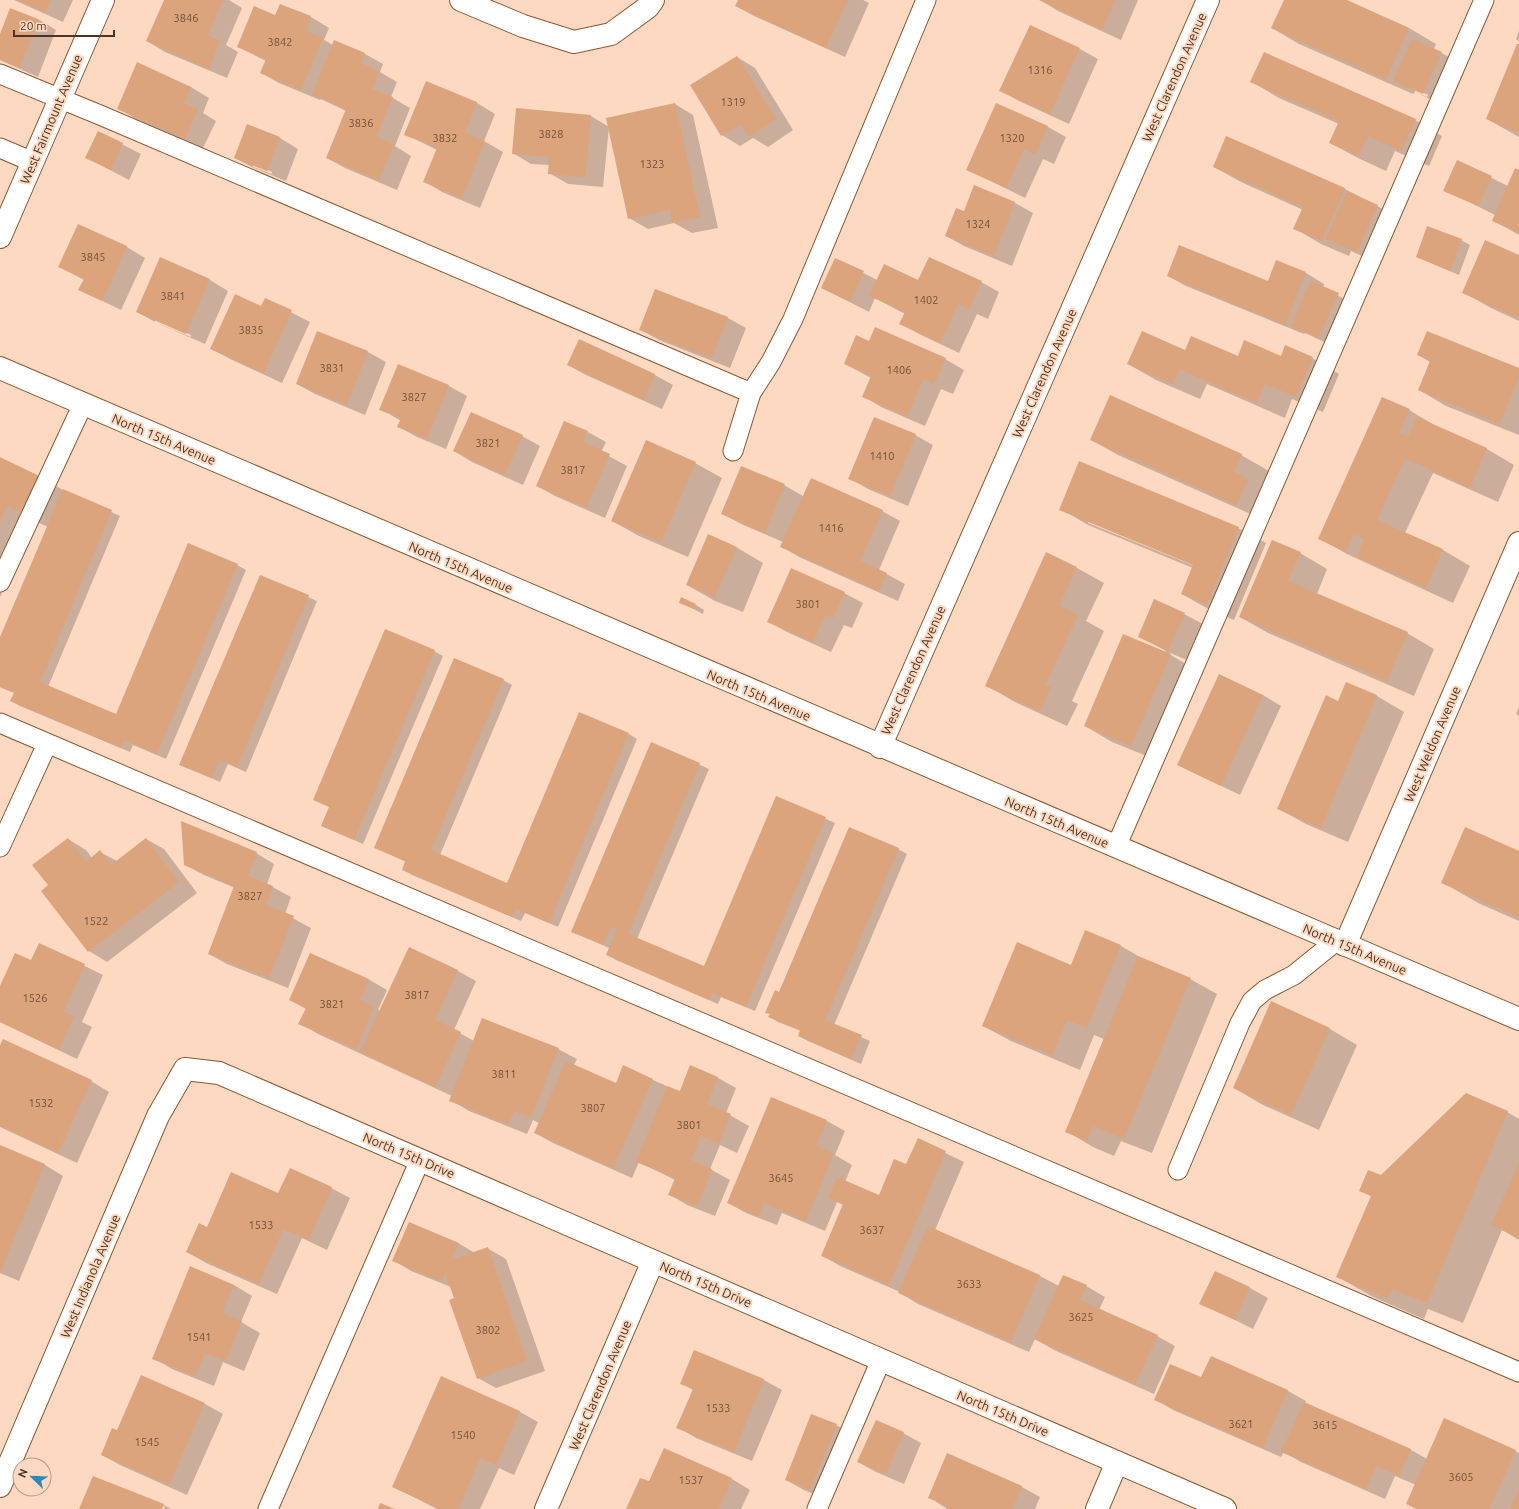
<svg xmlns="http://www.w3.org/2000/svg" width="1519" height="1509" viewBox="0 0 1519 1509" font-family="Ubuntu,sans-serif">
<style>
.shadow{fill:#0003;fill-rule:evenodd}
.building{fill:#dca47c}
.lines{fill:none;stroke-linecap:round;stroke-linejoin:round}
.service-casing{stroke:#8a5831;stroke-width:21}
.minor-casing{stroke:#8a5831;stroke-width:24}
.tertiary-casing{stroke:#8a5831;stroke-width:24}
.service{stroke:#fff;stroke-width:19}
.minor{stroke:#fff;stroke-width:22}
.tertiary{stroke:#fff;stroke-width:22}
.labels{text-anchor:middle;stroke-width:4;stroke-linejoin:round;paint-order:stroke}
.number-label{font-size:11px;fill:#6f5039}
.street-label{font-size:13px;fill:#4b3423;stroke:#fdd9c1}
</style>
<rect width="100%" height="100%" fill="#fdd9c1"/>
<path class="shadow" d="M14 0H73L63 22Z
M165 0H229L242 8 226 45 238 52 227 78 165 52 147 41Z
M739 0H863L869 3 845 57 754 16 736 6Z
M1040 0H1138L1121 40 1058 11Z
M1285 0H1345L1409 28 1436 44 1434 49 1460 63 1441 104 1415 92 1413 94 1299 44 1272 28ZM1415 89 1428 95 1427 97 1415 92Z
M280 5 311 17 329 28 324 40 333 45 335 42 365 54 383 64 380 72 397 82 391 97 410 108 395 146 411 156 397 190 345 168 327 158 346 111 321 99 320 100 279 83 261 73 266 61 238 47 275 16Z
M38 19 56 30 38 77 0 60V37Z
M1519 31V41L1516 39Z
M1519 45V137L1487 119Z
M1080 49 1098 59 1069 124 1019 101 1001 91Z
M737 57 755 68 793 130 768 147 753 138 740 146 722 135Z
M1252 82 1415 120 1442 136 1429 166 1395 151 1386 171 1358 158 1330 143 1339 124 1279 98Z
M426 83 477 103 495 114 484 141 503 152 480 208 442 192 424 181 437 150 405 134Z
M191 87 209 98 203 113 216 121 203 148 136 119 118 108Z
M675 104 693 115 718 228 692 233 674 223 648 229 629 218 609 127 603 187 568 184 549 173 550 165 531 164 513 153 591 116 609 127Z
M997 104 1048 127 1066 137 1054 164 1043 159 1025 198 967 169Z
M248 125 280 138 298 149 286 181 254 168 235 158ZM253 164 272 172V174L253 167Z
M98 132 141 154 129 180 87 158Z
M1227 138 1345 189 1396 216 1375 262 1351 251 1349 256 1321 244 1294 228 1303 210 1241 182 1214 167Z
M1457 161 1508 186 1519 171V235L1493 220 1495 215 1445 190Z
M974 187 1015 203 1033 213 1012 266 964 246 946 236 964 212Z
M79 225 127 247 145 258 121 310 80 290 84 280 60 267Z
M1461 240 1470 245 1459 275 1417 257Z
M1519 256V321L1491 308 1463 292Z
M160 258 210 280 228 291 205 344 155 322 137 312ZM155 319 191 335V337L155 322Z
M836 259 877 280 981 282 999 292 988 319 977 314 959 353 919 334 901 324 905 314 875 298 869 312 822 288Z
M1277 262 1306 273 1324 284 1323 288 1356 305 1337 348 1305 333 1304 334 1186 286 1168 276 1269 283Z
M656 290 728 318 746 328 730 368 659 340 641 330Z
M265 299 310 322 282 383 230 359 212 349 262 308Z
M870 342 945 359 964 370 953 394 941 389 925 426 881 407 863 396 871 378 845 364Z
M1186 351 1238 357 1312 358 1339 374 1323 412 1292 399 1285 418 1207 384 1200 399 1156 380 1128 364Z
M368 352 386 362 365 415 315 394 297 384Z
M1419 355 1519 369V435L1446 406 1419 390 1430 362Z
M568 365 655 375 673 385 662 409 586 375Z
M449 386 467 396 446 449 417 437 399 427 401 421 381 409Z
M1409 410 1436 426 1487 449 1514 465 1498 502 1433 473 1405 533 1443 550 1470 566 1453 603 1347 554 1320 539Z
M588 432 606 442 601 452 627 466 605 518 555 496 537 486Z
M915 435 933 445 908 506 868 489 849 478Z
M522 436 540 446 523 485 472 462 454 451Z
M1091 440 1241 455 1269 471 1261 487 1275 495 1264 520 1118 455Z
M0 458 39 476 63 490 120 516 48 687 116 715 237 565 246 570 166 759 133 745 130 752 20 706 11 701 15 693 0 687V639L48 527 35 521 0 597Z
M695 463 722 478 688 557 639 536 612 521Z
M784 485 803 496 882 511 900 521 879 570 905 584 898 601 799 557 781 546 783 542 741 524 723 514Z
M1061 509 1238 528 1266 543 1234 620 1210 610 1182 594 1193 568 1088 525ZM1088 520 1198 566 1197 567 1088 523Z
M736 547 763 563 743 612 715 601 687 585Z
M1046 553 1077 568 1104 583 1086 621 1104 631 1072 701 1078 704 1067 726 1013 701 986 685Z
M1300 553 1327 569 1317 594 1407 633 1434 649 1414 696 1268 633 1240 617Z
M260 576 317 601 246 772 228 764 220 782 180 764Z
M844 593 863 603 852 628 844 625 831 652 787 632 769 622Z
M680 602 696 605 704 610 703 614Z
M1184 614 1203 624 1187 660 1170 653 1169 654 1198 671 1159 761 1112 742 1085 726 1165 652 1166 651 1139 636Z
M434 651 443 656 363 844 322 826 330 807 314 799Z
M503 680 512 685 440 855 508 884 629 734 637 739 558 927 525 913 521 921 412 875 403 869 406 862 375 847Z
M1346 683 1377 696 1404 712 1348 842 1306 824 1279 809 1339 702Z
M1263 695 1281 706 1240 795 1178 765Z
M1519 707V716L1516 714Z
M652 743 709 769 637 939 705 968 777 797 835 823 755 1011 721 997 718 1004 616 960 607 954 609 948 572 931Z
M68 839 86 850 92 858 100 852 117 861 146 839 164 849 197 893 107 962 89 951Z
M898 849 907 854 834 1025 870 1041 861 1064 808 1041 799 1036 801 1031 778 1022 770 1017V1014L767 1012 780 993Z
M1519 852V921L1478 903 1442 882Z
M256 853 274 864 267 884 291 897 285 914 311 928 288 988 227 964 209 954 235 888 204 875 185 865Z
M1086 931 1121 946 1147 961 1190 979 1217 994 1152 1153 1121 1141 1114 1156 1093 1147 1066 1131 1104 1039 1094 1035 1080 1070 1011 1041 983 1026 1072 966Z
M40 944 103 975 82 1022 92 1027 77 1059 0 1022V988L31 961Z
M409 949 458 971 476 981 454 1030 474 1041 558 1049 577 1059 574 1065 616 1084 624 1067 680 1092 690 1066 718 1078 736 1088 726 1113 749 1126 737 1153 720 1145 710 1169 730 1180 715 1216 687 1205 669 1194 675 1180 639 1162 632 1178 553 1143 535 1133 539 1123 533 1120 527 1134 469 1111 451 1100 452 1096 318 1034 300 1023 306 1009 290 1000 368 979 387 990 378 1010 380 1011Z
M1272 1003 1330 1029 1357 1045 1319 1130 1261 1104 1234 1088Z
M0 1047 91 1081 109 1092 77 1163 0 1127Z
M1507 1112 1519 1119V1240L1502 1230 1463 1323 1428 1309 1424 1319 1373 1297 1338 1277 1372 1197 1360 1190 1382 1176Z
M827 1121 845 1131 835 1155 852 1165 845 1182 880 1196 906 1166 918 1140 964 1162 935 1230 1040 1276 1059 1286H1086L1105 1297 1099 1310 1157 1336 1175 1346 1154 1394 1054 1350 1035 1339 1029 1352 918 1304 900 1293V1292L840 1266 822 1255 843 1205 837 1202 825 1231 782 1213 777 1225 746 1213 728 1203Z
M0 1147 45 1165 63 1176 19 1281 0 1273Z
M331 1188 350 1198 327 1250 302 1238 277 1294 206 1263 187 1252 207 1228 279 1195Z
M458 1243 475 1253 487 1248 506 1259 545 1371 496 1388 478 1378 451 1287 411 1271 393 1260Z
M234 1285 252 1296 241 1322 260 1333 244 1371 223 1362 214 1386 172 1369 154 1358Z
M1250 1288 1268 1298 1253 1329 1201 1303Z
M695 1351 764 1380 782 1390 752 1461 696 1438 678 1427 693 1390 681 1383Z
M1212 1357 1288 1391 1306 1401 1305 1403 1411 1450 1427 1459 1515 1451 1519 1453V1509H1416L1407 1504 1416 1485 1395 1476 1385 1499 1301 1462 1284 1452 1281 1457 1173 1410 1155 1399 1202 1379Z
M442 1377 520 1412 538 1422 514 1475 499 1468 480 1509H437L394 1487Z
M205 1404 223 1414 187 1495 120 1465 102 1455Z
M836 1425 854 1436 828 1500 804 1490 786 1480Z
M903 1433 921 1443 904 1484 876 1472 858 1462Z
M664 1450 732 1479 750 1490 741 1509H627L650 1483Z
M948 1454 1022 1487 1040 1497 1035 1509H947L929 1497Z
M93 1477 164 1505 171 1509H164L165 1506H163L161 1509H80Z"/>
<path class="building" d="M17 0H50L45 12Z
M164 0H223L208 35 220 41 209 69 146 41Z
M738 0H848L826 48 735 6Z
M1039 0H1116L1102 30Z
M1284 0H1347L1409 28 1386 80 1271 28Z
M280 4 311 16 306 31 323 38 301 90 260 73 266 59 237 47 254 6 275 15Z
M10 8 38 19 20 68 0 60V34Z
M1030 25 1080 48 1050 114 999 91Z
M1412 39 1442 52 1423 94 1393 81Z
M334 40 365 53 361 63 379 71 372 89 393 97 376 137 394 144 379 180 326 158 346 109 312 95Z
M1517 44H1519V133L1486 119Z
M1264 52 1416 119 1401 151 1368 136 1359 156 1329 143 1339 121 1250 82Z
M737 56 776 119 749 137 741 124 721 136 690 85Z
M137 62 191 87 184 103 198 109 185 139 117 109Z
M426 81 477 102 465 133 485 141 462 198 423 182 437 148 404 135Z
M675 103 700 217 672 223 670 210 628 219 606 118Z
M996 103 1048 126 1035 154 1024 149 1006 188 966 170Z
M516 108 591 115 585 177 548 174 549 157 512 154Z
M247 124 280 137 267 171 234 158Z
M98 131 123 143 111 170 85 158Z
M1226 136 1345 188 1322 241 1293 229 1303 207 1213 167Z
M1457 160 1492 176 1478 206 1443 191Z
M1515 168 1519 170V233L1492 221Z
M974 185 1015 202 994 256 945 236 956 208 964 211Z
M1347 191 1378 205 1357 252 1326 239Z
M78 224 127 246 102 301 78 290 84 279 58 267Z
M1427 226 1462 239 1450 271 1416 257Z
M1485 240 1519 255V318L1462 293Z
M1179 245 1268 281 1276 260 1306 272 1285 325 1167 276Z
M160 257 210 279 186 334 136 312Z
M929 257 982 281 969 309 958 304 941 343 899 324 905 312 869 296 884 264 918 280Z
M835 258 864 271 850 302 821 288Z
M1311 281 1339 293 1318 338 1291 326Z
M655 289 728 317 712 358 639 330Z
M235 294 261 306 265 298 292 310 264 373 210 349Z
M875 327 946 358 934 384 923 379 907 416 862 397 871 376 844 364 856 335 869 341Z
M317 331 368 351 347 405 296 384Z
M1142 331 1185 350 1191 336 1238 356 1244 340 1281 356 1285 345 1313 357 1296 397 1265 384 1257 403 1179 369 1173 384 1127 364Z
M1427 331 1519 368V376L1500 424 1418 390 1430 361 1417 355Z
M579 339 655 374 644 400 567 365Z
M398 364 449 385 427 439 397 427 401 418 379 410Z
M1110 395 1242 454 1234 472 1248 479 1237 505 1090 440Z
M1382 397 1410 409 1399 433 1408 437 1417 417 1487 448 1470 488 1405 458 1377 520 1443 549 1426 588 1357 557 1364 539 1354 534 1346 552 1318 539Z
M471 412 523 435 505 475 453 451Z
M874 417 916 434 890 496 848 479Z
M564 421 588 431 583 442 610 454 586 508 536 486Z
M646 440 696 462 661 542 611 521Z
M0 457 39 476 22 513 7 506 0 522Z
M1079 461 1239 527 1207 605 1181 594 1193 565 1059 510Z
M741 466 785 484 765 533 721 514Z
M811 478 883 510 860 561 887 573 879 591 780 547Z
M63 489 112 510 40 682 116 714 188 543 238 564 157 754 124 740 121 748 10 701 14 693 0 687V637Z
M708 534 737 547 715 597 686 585Z
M1272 540 1301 552 1288 581 1408 632 1387 681 1239 617Z
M1046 552 1077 567 1059 606 1078 615 1045 685 1051 687 1040 711 985 686Z
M791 568 845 592 833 618 825 615 813 642 767 622Z
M260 575 309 595 237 767 219 760 211 778 179 765Z
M681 597 696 604 694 609 679 603Z
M1154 599 1185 613 1168 651 1138 637Z
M385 629 435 650 354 840 321 826 329 807 313 800Z
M1123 634 1171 654 1131 746 1084 726Z
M454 658 504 679 431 850 507 883 579 712 629 733 549 923 516 909 512 917 402 870 405 861 374 848Z
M1219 674 1263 695 1221 786 1177 765Z
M1346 682 1377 695 1321 828 1277 809 1326 695 1338 701Z
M651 742 700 763 628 934 704 966 776 796 826 817 746 1007 712 993 709 1000 606 955 617 929 610 927 603 945 571 932Z
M181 821 257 852 248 876 273 886 266 905 294 916 269 978 208 954 234 886 184 865Z
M849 827 899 848 825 1020 862 1035 851 1059 798 1036 800 1030 768 1017 770 1014 765 1013 775 990 779 992Z
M1465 827 1519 851V917L1441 883Z
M68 838 86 862 100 850 111 865 146 838 179 882 88 952 41 891 48 885 32 865Z
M1085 930 1121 945 1087 1028 1067 1020 1052 1055 982 1026 1017 942 1071 965Z
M39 943 85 964 64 1011 74 1016 59 1050 0 1022V986L15 953 31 960Z
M409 947 458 970 435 1020 461 1032 435 1087 360 1052Z
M310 953 369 979 360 1000 374 1007 356 1049 298 1024 306 1008 289 1000Z
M1138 956 1191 978 1124 1139 1093 1126 1087 1141 1065 1132Z
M1271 1001 1330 1028 1291 1115 1233 1088Z
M482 1018 559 1048 531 1117 514 1111 508 1124 449 1101Z
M3 1039 92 1080 58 1153 0 1126V1045Z
M566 1061 616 1083 623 1065 653 1079 613 1168 534 1133Z
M690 1065 718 1077 707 1104 731 1114 719 1143 701 1136 691 1160 712 1169 697 1206 668 1195 675 1178 636 1162 667 1086 680 1091Z
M1466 1093 1508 1111 1427 1303 1392 1289 1388 1299 1336 1277 1371 1196 1359 1191 1368 1170 1381 1175Z
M771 1097 827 1120 816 1146 834 1153 806 1221 764 1203 758 1216 727 1203Z
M918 1138 946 1151 889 1285 821 1256 843 1204 828 1198 837 1177 879 1195 894 1159 906 1164Z
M0 1145 45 1164 0 1273Z
M1519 1163V1238L1491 1225Z
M290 1168 332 1187 309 1240 283 1229 259 1284 186 1252 199 1223 207 1227 231 1172 278 1193Z
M409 1222 459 1243 451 1260 488 1247 527 1361 477 1379 449 1300 454 1298 445 1273 441 1281 392 1261Z
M928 1226 1040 1275 1011 1342 898 1293Z
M190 1266 234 1285 222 1313 242 1321 226 1361 205 1353 195 1376 152 1359Z
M1215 1271 1250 1287 1235 1320 1199 1304Z
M1063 1275 1087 1285 1080 1300 1158 1335 1135 1384 1034 1339Z
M694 1350 764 1379 734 1452 676 1428 693 1389 680 1384Z
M1211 1356 1288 1390 1263 1448 1154 1400 1170 1364 1201 1377Z
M141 1375 205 1403 169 1485 101 1455 112 1428 117 1430Z
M441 1376 520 1411 496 1465 480 1458 458 1509H440L392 1487Z
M1304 1402 1411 1449 1399 1476 1376 1466 1366 1489 1281 1452Z
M811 1414 837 1424 810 1490 785 1480Z
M1444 1418 1516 1450 1489 1509H1417L1406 1504Z
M876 1420 904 1432 886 1474 857 1462Z
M664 1448 732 1478 719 1509H626L640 1478 649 1481Z
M947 1453 1022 1486 1012 1509H946L947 1506 928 1498Z
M93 1476 164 1504 162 1509H79Z
M1519 1490V1509H1510Z
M380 1503 395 1509H378Z"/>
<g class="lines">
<g class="service-casing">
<path id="service" d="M0 74 100 115 751 393
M0 148 33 162
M733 451 751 393 771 362 793 319 926 0
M0 582 83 404
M0 723 1519 1372
M0 847 47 744
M1116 847 1484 0
M1178 1170 1240 1023 1252 1001 1265 990 1294 975 1336 941
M268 1509 420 1160
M817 1509 881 1360"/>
</g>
<g class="minor-casing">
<path id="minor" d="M461 0 523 26 574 42 611 34 648 7 653 0
M0 237 103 0
M880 747 1208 0
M1345 945 1519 543
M0 1486 158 1116 185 1069 219 1073 1225 1509
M546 1509 653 1261
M1097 1509 1117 1462"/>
</g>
<g class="tertiary-casing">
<path id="tertiary" d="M0 368 1519 1019"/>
</g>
<use href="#service" class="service"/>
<use href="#minor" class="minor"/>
<use href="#tertiary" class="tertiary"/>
</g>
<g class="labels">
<g class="number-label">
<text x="186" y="22">3846</text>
<text x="280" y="46">3842</text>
<text x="1040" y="74">1316</text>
<text x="733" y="106">1319</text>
<text x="361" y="127">3836</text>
<text x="551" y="138">3828</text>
<text x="445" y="142">3832</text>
<text x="1012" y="142">1320</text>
<text x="652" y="168">1323</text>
<text x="978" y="228">1324</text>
<text x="93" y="261">3845</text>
<text x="173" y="300">3841</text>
<text x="926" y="304">1402</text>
<text x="251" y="334">3835</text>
<text x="332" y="372">3831</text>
<text x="899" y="374">1406</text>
<text x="414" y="401">3827</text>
<text x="488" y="447">3821</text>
<text x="882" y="460">1410</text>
<text x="573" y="474">3817</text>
<text x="831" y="532">1416</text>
<text x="808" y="608">3801</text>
<text x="250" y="900">3827</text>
<text x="96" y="925">1522</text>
<text x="417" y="999">3817</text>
<text x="35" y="1002">1526</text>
<text x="332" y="1008">3821</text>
<text x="504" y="1078">3811</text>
<text x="41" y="1107">1532</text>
<text x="593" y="1112">3807</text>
<text x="689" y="1129">3801</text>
<text x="781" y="1182">3645</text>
<text x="261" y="1229">1533</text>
<text x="872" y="1234">3637</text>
<text x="969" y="1288">3633</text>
<text x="1081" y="1321">3625</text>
<text x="488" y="1334">3802</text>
<text x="199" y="1341">1541</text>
<text x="718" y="1412">1533</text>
<text x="1241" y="1428">3621</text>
<text x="1325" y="1429">3615</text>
<text x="463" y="1439">1540</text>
<text x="147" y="1446">1545</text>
<text x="1461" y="1481">3605</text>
<text x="691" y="1484">1537</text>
</g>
<g class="street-label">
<text transform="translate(1174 77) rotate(-66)" y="5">West Clarendon Avenue</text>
<text transform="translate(51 119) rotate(-67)" y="5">West Fairmount Avenue</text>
<text transform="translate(1044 373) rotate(-66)" y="5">West Clarendon Avenue</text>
<text transform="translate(164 439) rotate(23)" y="5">North 15th Avenue</text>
<text transform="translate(461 567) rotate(23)" y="5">North 15th Avenue</text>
<text transform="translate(913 670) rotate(-66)" y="5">West Clarendon Avenue</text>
<text transform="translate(759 695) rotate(23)" y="5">North 15th Avenue</text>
<text transform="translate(1432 744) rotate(-67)" y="5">West Weldon Avenue</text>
<text transform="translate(1057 822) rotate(23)" y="5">North 15th Avenue</text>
<text transform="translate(1355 949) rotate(23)" y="5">North 15th Avenue</text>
<text transform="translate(409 1155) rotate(23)" y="5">North 15th Drive</text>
<text transform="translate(90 1276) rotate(-67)" y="5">West Indianola Avenue</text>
<text transform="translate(706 1284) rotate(23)" y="5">North 15th Drive</text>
<text transform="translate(600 1385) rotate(-67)" y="5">West Clarendon Avenue</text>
<text transform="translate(1003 1413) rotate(23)" y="5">North 15th Drive</text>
</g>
</g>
<g transform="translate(32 1477) rotate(293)"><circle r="19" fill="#fdd9c1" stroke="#b69782"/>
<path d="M0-3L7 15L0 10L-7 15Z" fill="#3087b6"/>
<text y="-6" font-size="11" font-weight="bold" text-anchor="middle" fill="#4b3423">N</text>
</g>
<path d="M14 30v6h100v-6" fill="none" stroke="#4b3423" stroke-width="2"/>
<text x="20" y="30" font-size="12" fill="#4b3423" stroke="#fdd9c1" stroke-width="3" paint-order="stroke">20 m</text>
</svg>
